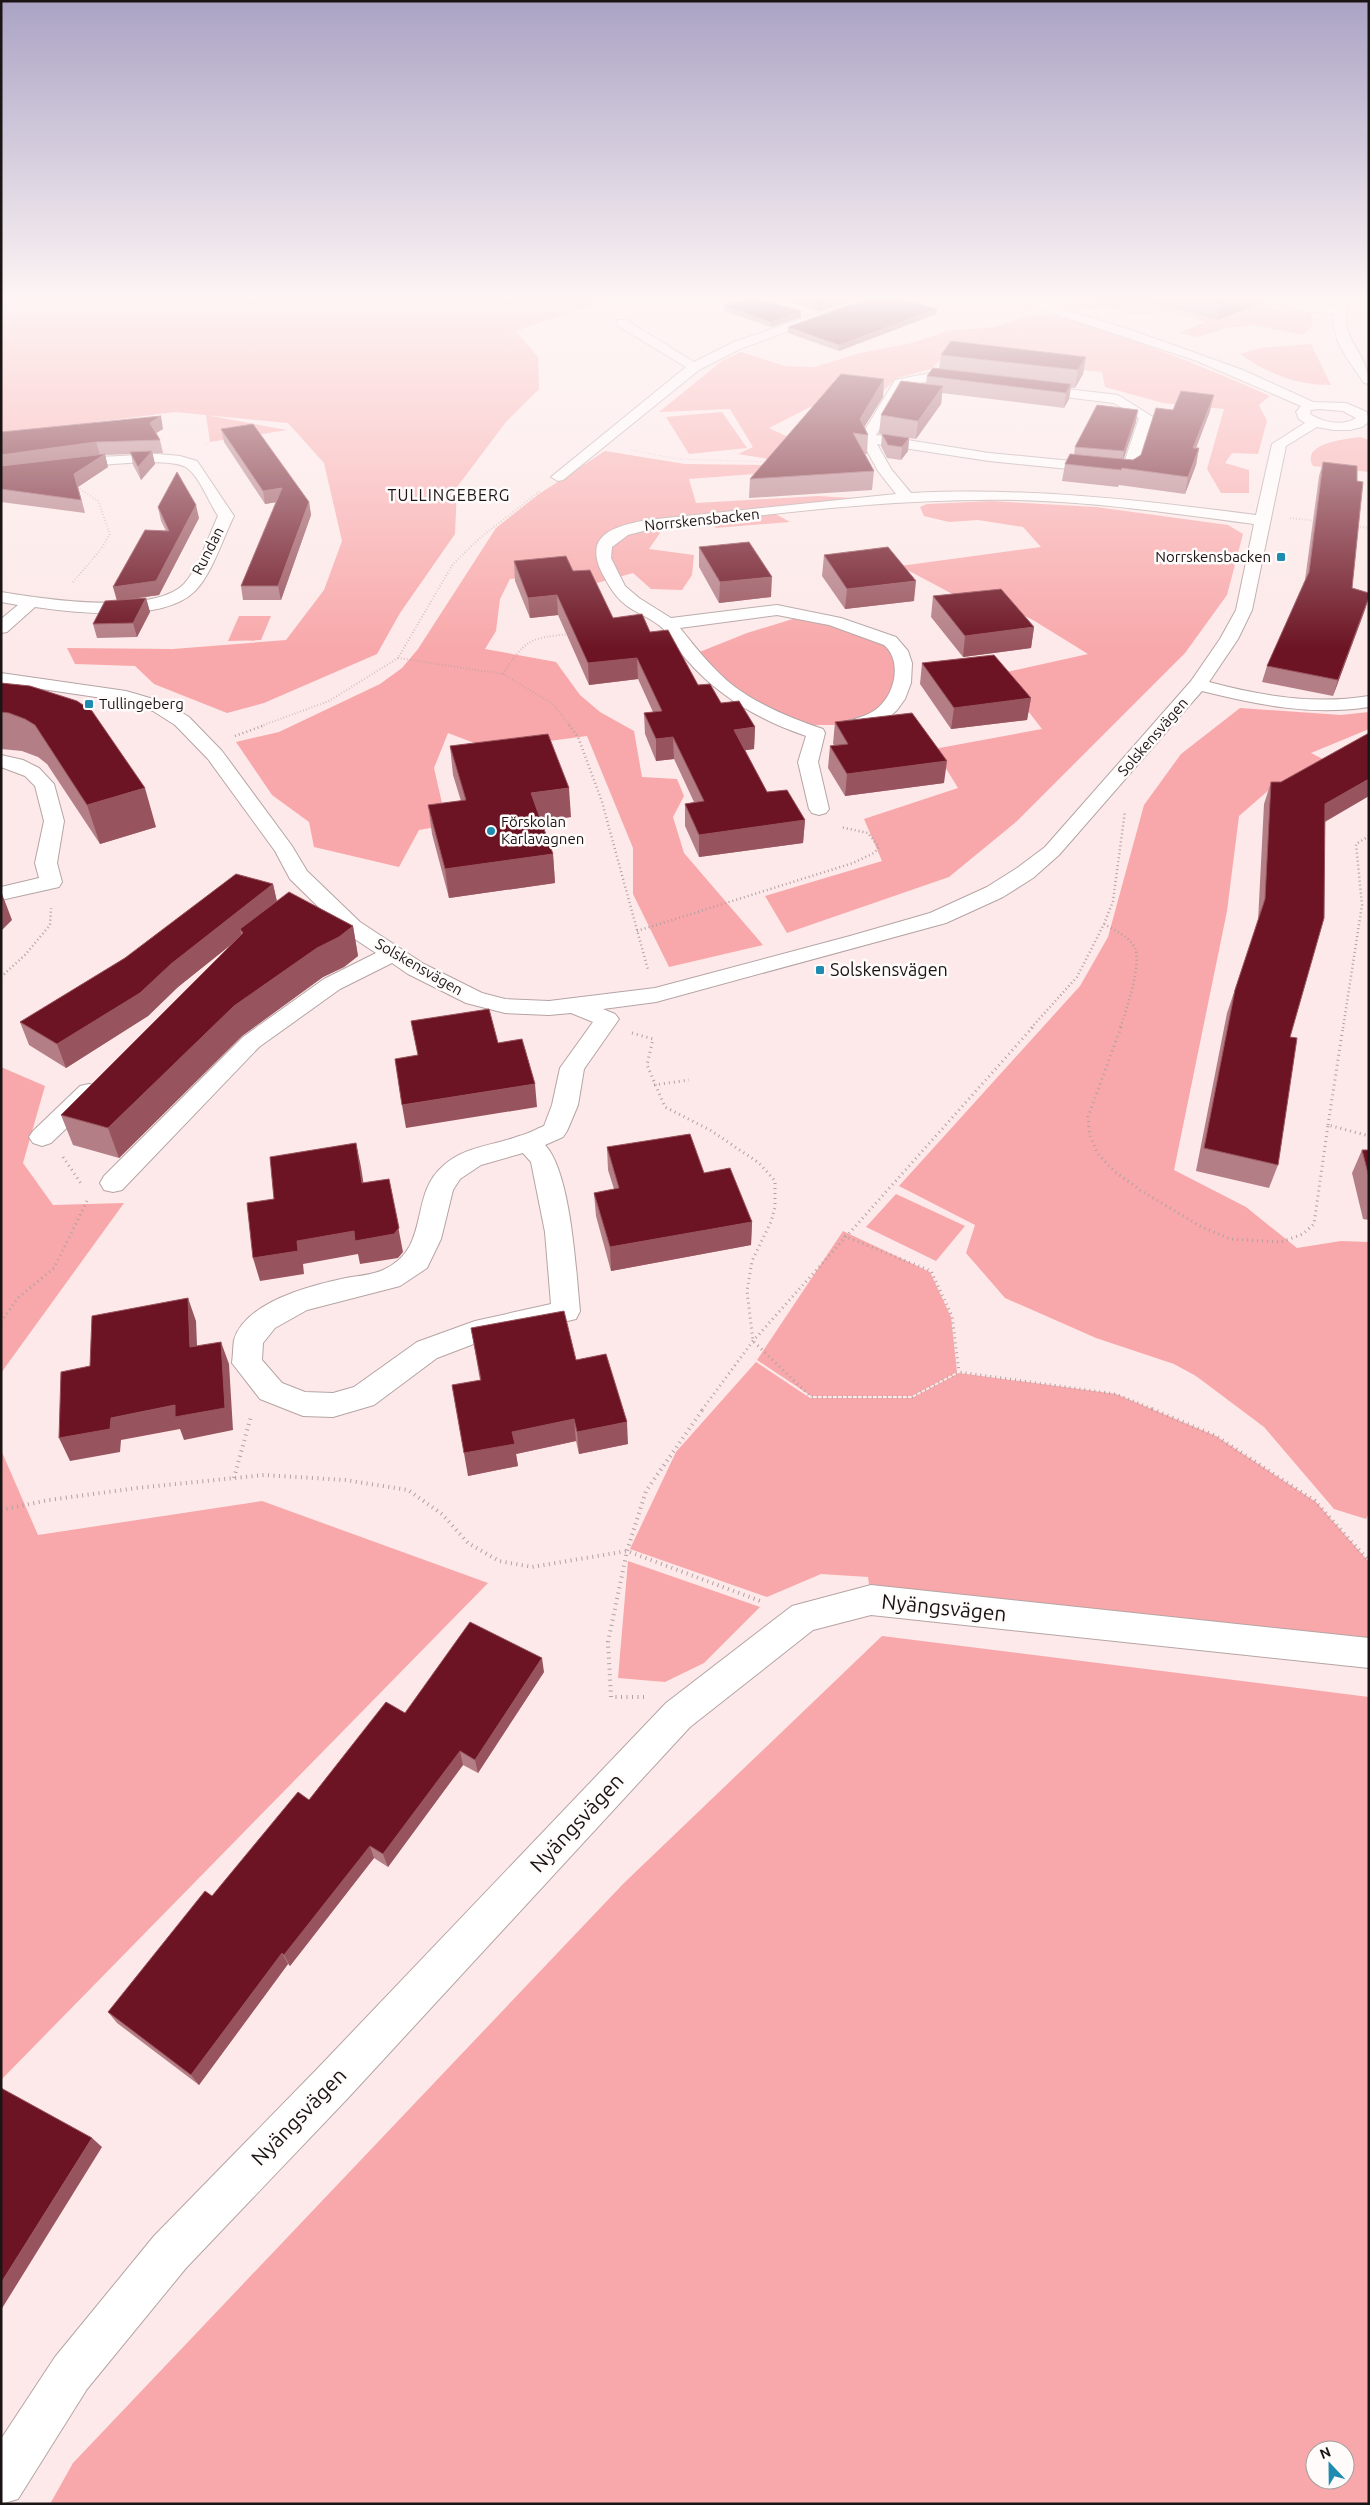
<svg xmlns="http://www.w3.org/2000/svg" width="1370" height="2505" viewBox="0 0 1370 2505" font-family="Ubuntu,sans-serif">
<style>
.green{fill:#f8a8aa;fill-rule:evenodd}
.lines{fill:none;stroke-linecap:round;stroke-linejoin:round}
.minor-casing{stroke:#b6a4a4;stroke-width:2}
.path-far4{stroke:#b1a1a1;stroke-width:1;stroke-dasharray:0.5 2;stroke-linecap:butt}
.path-far3{stroke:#b1a1a1;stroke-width:2;stroke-dasharray:0.5 2.5;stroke-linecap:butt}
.path-far2{stroke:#b1a1a1;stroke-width:2.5;stroke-dasharray:1 3;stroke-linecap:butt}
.path-far1{stroke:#b1a1a1;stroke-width:3;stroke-dasharray:1 4;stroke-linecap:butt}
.path{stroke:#b1a1a1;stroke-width:4;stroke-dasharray:1 4.5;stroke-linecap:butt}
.minor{fill:#fff;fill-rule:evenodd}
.wall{fill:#b47e86}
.shaded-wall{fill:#98545e}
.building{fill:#6c1423;stroke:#98545e}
.poi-dot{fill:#1e8cb1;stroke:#fffbfb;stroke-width:2}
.labels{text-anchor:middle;stroke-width:5;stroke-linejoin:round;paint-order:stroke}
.far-street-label{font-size:15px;fill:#1b1414;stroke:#fffbfb}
.far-poi-label{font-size:15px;fill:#1b1414;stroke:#fffbfb;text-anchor:start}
.far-neighbourhood-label{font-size:16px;letter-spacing:1px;fill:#1b1414;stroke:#fffbfb}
.poi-label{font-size:18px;fill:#1b1414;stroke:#fffbfb;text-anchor:start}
.near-street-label{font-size:21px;fill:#1b1414;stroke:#fffbfb}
</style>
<rect width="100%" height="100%" fill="#fde9e9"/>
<path class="green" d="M1 298H620L600 302 516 331 538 357 539 389 506 422 457 487 455 534 400 613 377 654 264 703 227 713 154 684 135 666 75 664 67 648 173 649 286 640 324 590 342 541 324 463 288 423 175 412 1 434Z
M1120 298H1229L1282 312 1310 311 1313 325 1303 335 1255 325 1227 328 1197 337 1179 333 1205 322 1171 312 1129 314 1111 308 1088 309 1079 303Z
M1055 314C1129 337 1200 365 1270 396L1259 405 1267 421 1258 454 1232 453 1225 463 1249 470V493H1221L1207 469 1224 409 1163 403 1105 387 1102 372 944 356 931 369 897 378 882 392 822 401 769 428 814 449 768 459 738 454 753 447 730 409 659 412 722 361 741 352 785 366 815 367 860 353 912 343 947 331 995 327 1027 316Z
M1311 344 1331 385C1296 385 1268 374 1240 354L1260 348Z
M722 412 747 448 689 454 666 417Z
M206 415 287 430 210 442Z
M1360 437 1369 440V472L1313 466C1300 443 1346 439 1360 437Z
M605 451 685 464 764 465 767 473 689 479 696 503 818 496 870 499 763 507 790 522 716 528 701 514 671 517 649 549 694 555 692 575 682 590 651 589 633 573 590 585 571 573 510 579 500 599 496 631 485 649 556 662 580 695 600 712 634 731 642 777 677 779 684 796 673 817 684 853 763 945 669 967 633 894V848L587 736 490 749 448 733 434 768 447 825 419 830 399 867 314 847 309 822 272 795 236 742 279 732 380 684 402 668 418 649 496 528 539 494Z
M992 501 1096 507 1228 525 1243 534 1227 595 1185 653 1016 822 949 877 787 933 765 896 882 861 864 819 958 788 934 749 1042 729 1015 694 993 675 1088 654 1033 620 1002 605H973L900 566 1041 547 1023 527 978 520 949 522 924 516 920 507 927 504Z
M239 616H271L261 640 228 641Z
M796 618C820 623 877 630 891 650 894 654 896 660 898 664L891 691 879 711 839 725H810L791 719 730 687 697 653 747 633Z
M1240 708 1341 715 1369 712V729L1311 753 1325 760 1270 789 1239 816 1227 911 1174 1170 1246 1207 1297 1248 1341 1241 1369 1242V1513L1366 1519 1334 1509 1264 1427 1196 1376 1174 1364 1096 1338 1005 1298 966 1253 975 1225 899 1186 1080 986 1108 937 1144 805 1181 754Z
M1 1067 45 1086 23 1163 53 1205 124 1203 1 1373Z
M896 1194 965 1226 936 1261 866 1227Z
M843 1231 930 1272 951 1317 957 1372 912 1396H811L757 1360Z
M756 1362 810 1398H912L959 1373 1116 1394 1216 1436 1316 1502 1369 1562V1650L871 1599 868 1577 821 1574 767 1597 630 1549 676 1452Z
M1 1450 38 1535 262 1501 488 1583 1 2080Z
M628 1561 760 1607 704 1663 665 1682 618 1678Z
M882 1636 1369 1697V2504H50L73 2463 624 1883ZM1315 2450H1345V2480H1315Z"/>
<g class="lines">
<g class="minor-casing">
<path id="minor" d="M862 298H880L742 348 699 370 563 480 558 481 551 477 686 367 618 326 616 323 618 320H626L694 362 734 342Z
M1007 298H1026L1131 330 1243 370 1313 402 1346 403 1367 412 1369 422 1362 427 1350 430H1334L1317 427 1286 446 1252 610 1238 639 1209 682C1262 696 1314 705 1369 696V707C1311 716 1258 705 1202 691L1059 855 1033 878 1003 897 946 923 656 1002 603 1009 615 1014 619 1019 584 1069 578 1105 567 1131 563 1137 545 1145C571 1172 576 1272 580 1311L576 1319 479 1342 437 1358 374 1405 333 1417 303 1416 260 1399 232 1363C233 1356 233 1347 234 1340 245 1302 312 1285 346 1278 357 1276 372 1275 383 1270 432 1248 408 1196 443 1166 465 1146 493 1146 519 1136 528 1134 536 1129 544 1126L552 1105 560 1068 593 1022 571 1013 549 1015 505 1013 466 1003 408 974 392 963 340 989 259 1047 122 1190 113 1192 104 1190 100 1183 104 1176 243 1037 324 979 376 953 344 932 290 879 275 851 208 759 175 725 153 711 123 701 1 683V673L126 691 167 703 189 717 222 751 292 846 307 871 360 922 424 964 482 993 505 999 549 1001 655 988 850 936 930 913 987 887 1017 868 1045 847 1191 681 1220 639 1236 610 1254 524C1163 512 1071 498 979 500 870 501 755 515 647 530L628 535 612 547 611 558 625 586 639 598 671 618 777 605 841 618 896 637 908 651 912 663 911 683 905 699 897 710 885 721 845 733 838 731 836 727 838 723C850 720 862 718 872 712 894 700 904 662 884 645L829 625 777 615 680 628C696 648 714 671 735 687 761 706 793 719 823 729L825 733 818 762 829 809 826 813 819 815 812 813 809 809 798 762 806 736C759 720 718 696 686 659 677 649 670 634 660 626 650 618 637 613 627 606 615 597 609 586 602 573 583 534 615 526 647 520L896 494 878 471 860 438 895 380 930 373 1118 395 1153 417 1136 471 1129 475 989 461 877 444 891 469 911 493C1027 487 1141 500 1256 515L1272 444 1305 423 1299 419 1296 412 1301 406 1197 361ZM930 381 1114 403 1139 418 1123 466 989 453 876 435 905 386ZM1319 409 1343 411 1356 418C1342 427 1323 422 1310 414L1311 410ZM523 1153 531 1162 545 1232 551 1304 475 1321 417 1342 354 1387 333 1393 305 1392 282 1383 262 1360 263 1343 275 1328 307 1310 400 1286 427 1268 441 1239 453 1190 460 1179 481 1165Z
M1262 298C1287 298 1311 304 1335 307L1339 298H1351C1333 338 1369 350 1369 384L1364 383C1351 363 1330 340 1334 314L1303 311 1264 300Z
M158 454 180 456 197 461 234 516C223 538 212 574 195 591 163 623 77 613 35 607L7 632 1 633V619L18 605 1 602V592C43 599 152 616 184 584 198 569 209 535 218 516 210 504 199 476 187 468 166 452 32 474 1 478V470L100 457Z
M1 755 23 760 39 768 54 784 64 821 57 863 62 882 59 887 1 900V887L39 878 35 863 44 821 35 786 25 776 1 767Z
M89 1084 98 1086 101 1092 98 1098 51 1143 42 1146 33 1143 29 1137 33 1131 80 1086Z
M871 1585 1369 1638V1668L871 1615 813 1630 690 1727 348 2098 186 2268 87 2389 18 2499 1 2504V2439L55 2357 154 2236 318 2068 666 1703 792 1606Z"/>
</g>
<path class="path-far4" d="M205 445 226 432
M631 450 678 459 769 462"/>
<path class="path-far3" d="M1290 518 1316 521
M1354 526 1369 528
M73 582 101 549 110 534 98 501 80 489
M398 658 503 674 553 704 570 726
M503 674C525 640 529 638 569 634
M261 726 329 701 398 658 453 564 481 537 540 491"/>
<path class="path-far2" d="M569 725 578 737 602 802 648 970
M235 736 265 725
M1104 924C1114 930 1130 937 1135 948 1142 963 1126 1012 1120 1028
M637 931 853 863 874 853 879 847 868 833 840 827
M1 977 25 955 50 925 51 908
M1031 1028 1077 977 1104 924 1113 901 1125 811
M1343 1028 1362 905 1356 844 1369 836"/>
<path class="path-far1" d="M1121 1027 1088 1117 1090 1136 1098 1154 1114 1171 1140 1190 1200 1226 1230 1239 1281 1242 1303 1234 1314 1224 1328 1125 1369 1136
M632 1033 653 1039 647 1065 665 1107 710 1130 759 1163 775 1181V1207L771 1222 752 1261 747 1291 753 1341 811 1397H912L959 1372 1116 1394 1155 1410
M654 1085 689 1080
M1328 1125 1343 1027
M63 1157 82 1185
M844 1236 931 1271 952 1316 959 1372
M1 1322 18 1298 54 1268 88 1199
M702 1410 753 1341 1033 1027"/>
<path class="path" d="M1152 1409 1216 1436 1315 1501 1369 1561
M234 1478 251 1416
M1 1510 49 1500 137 1488 264 1475 345 1480 408 1490 442 1514 468 1543 499 1561 532 1567 627 1551 763 1602
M644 1697H611L608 1642 627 1551 646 1491 703 1409"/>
<use href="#minor" class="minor"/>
</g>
<path class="wall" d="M773 298H856L819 311Z
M1138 298H1265L1264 302 1218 320Z
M724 306 801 317 771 327 724 311Z
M937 309 936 314 839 351 788 333V327Z
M941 355 1086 357 1083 374 1075 388H1071L1069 399 1064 408 942 393 941 404 916 439 909 438 908 451 901 460 887 458 881 446 882 434H879L881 415 926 384 927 376 939 369Z
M884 379 883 397 864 427 868 435 867 454H865L874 471 872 490 749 498 750 479Z
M1173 410 1210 411 1196 448H1199L1196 465 1185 494 1119 485 1118 487 1062 481 1065 464 1074 454 1075 447 1136 422 1123 459 1133 460 1141 455Z
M163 429 156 433 160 440 163 453H152L155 464 141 480 133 465 131 454 105 455 108 467 78 487 85 513 1 502V432Z
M221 429 309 502 311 515 281 600H243L241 586 276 502 265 504 224 442Z
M1323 462 1352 588 1369 597 1333 696 1262 682 1267 666 1305 580 1319 476Z
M158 507 199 518 159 595 123 600 146 598 150 612 137 637 97 638 93 624 117 600 166 531 161 521Z
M699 547 771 597 719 603 699 567Z
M824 555 914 601 845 609 822 576Z
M514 561 573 571 613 618 650 632 698 685 721 703 755 727 754 749 745 750 767 792 805 820 803 843 699 857 685 826V804L694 802 674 759 656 761 645 734 644 713 653 712 638 679 589 685 558 615 530 618 515 581Z
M933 596 1034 627 1031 648 963 657 931 617Z
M922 663 1031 698 1027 720 951 729 920 684Z
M1 683 156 827 100 844 47 764 38 757 22 751 1 749Z
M835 722 944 783 845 796 828 768 830 746 834 745 833 744Z
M450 746 571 817 541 821 553 854 555 883 449 898 432 834 428 805 461 801 453 775Z
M1271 782 1369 796 1325 822 1290 1037 1278 1165 1269 1188 1196 1171 1227 1013 1258 921 1264 804Z
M273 884 277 901 353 926 358 956 344 967 323 977 242 1036 119 1158 73 1145 61 1115 235 941 178 987 148 1016 66 1068 29 1045 20 1022Z
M607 1147 704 1173 752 1222 751 1245 611 1271 596 1216 594 1193 614 1189 608 1170Z
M1362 1150H1369V1220L1363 1219 1352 1173Z
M471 1328 576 1360 628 1444 579 1454 576 1441 516 1454 518 1466 468 1476 480 1380Z
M544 1672 478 1773 463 1765 388 1867 374 1858 290 1966 288 1964 199 2085 117 2023 108 2012 309 1800 405 1713Z"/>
<path class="shaded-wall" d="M840 298H856L819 311V305Z
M1241 298H1265L1264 302 1218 320 1221 305Z
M937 309 936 314 839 351V345Z
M801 311V317L771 327V322Z
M1086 357 1083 374 1075 388 1078 370Z
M884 379 883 397 860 434V419Z
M1071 384 1069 399 1064 408 1066 393Z
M943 386 941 404 916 439 918 421Z
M1214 395 1210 411 1190 464 1193 448Z
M1138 410 1136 422 1122 464 1124 451Z
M161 416 163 429 153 435 150 423Z
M909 438 908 451 901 460 902 447Z
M96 442 100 455 1 469V455Z
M1199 448 1196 465 1185 494 1188 477Z
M152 451 155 464 141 480 138 467Z
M105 454 108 467 78 487 85 513 74 474Z
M282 488 284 501 265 504 263 491Z
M309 502 311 515 281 600 278 586Z
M196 505 199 518 159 595 117 601 113 587Z
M772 577 771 597 719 603 720 582Z
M916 581 914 601 845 609 847 589Z
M557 595 558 615 530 618 528 598Z
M1369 597 1365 610 1333 696 1338 680Z
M146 598 150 612 137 637 133 623Z
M1034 627 1031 648 963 657 965 636Z
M637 658 638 679 589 685 588 663Z
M1031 698 1027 720 951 729 954 708Z
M755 727 754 749 734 752V730Z
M673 737 674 759 656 761V739Z
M947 761 944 783 845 796 847 774Z
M1369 779V796L1317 826 1325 804Z
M145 788 156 827 100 844 87 805Z
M569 788 571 817 533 822 531 793Z
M805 820 803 843 699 857V835Z
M553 854 555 883 449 898 445 869Z
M273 884 278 907 243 933 240 929 242 936 178 987 148 1016 66 1068 57 1044 171 964Z
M1 891 12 920 1 931Z
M353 926 358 956 344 967 323 977 242 1036 119 1158 108 1128 234 1006 317 948Z
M535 1084 537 1107 406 1128 402 1105Z
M356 1143 361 1167 367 1206 362 1183Z
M389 1179 403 1252 398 1258 360 1264 358 1254 303 1264 304 1274 260 1281 253 1258 297 1241Z
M752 1222 751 1245 611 1271 610 1247Z
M188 1298 196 1321 198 1370 190 1347Z
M221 1342 229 1364 233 1430 184 1440 180 1429 121 1440 120 1452 70 1461 59 1438 111 1418 175 1405Z
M574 1419 576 1441 516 1454 518 1466 468 1476 464 1453 512 1432Z
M627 1422 628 1444 579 1454 577 1432Z
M542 1658 544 1672 478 1773 475 1760Z
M460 1751 463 1765 388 1867 383 1854Z
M370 1846 374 1858 290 1966 284 1955Z
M282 1953 288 1964 199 2085 191 2075Z
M92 2138 102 2147 1 2310V2283Z"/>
<path class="building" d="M745 298H754L801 311 771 322 724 306Z
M794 298H840L819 305Z
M869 298H899L937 309 839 345 788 327Z
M1193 298H1241L1221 305Z
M951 341 1086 357 1078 370 941 355Z
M933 368 1071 384 1066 393 927 376Z
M841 374 884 379 860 419 868 435 853 433 874 471 750 479Z
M901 381 943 386 918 421 881 415Z
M1181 391 1214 395 1193 448H1199L1188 477 1122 468 1121 470 1065 464 1070 454 1133 460 1141 455 1156 408 1173 410Z
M1097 405 1138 410 1124 451 1075 447Z
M161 416 150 423 160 440 96 442 1 455V432Z
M253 424 309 502 278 586H241L282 488 263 491 221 429Z
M882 434 909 438 902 447 888 445Z
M152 451 138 467 130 452Z
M105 454 74 474 81 500 1 489V466Z
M1323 462 1357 466V481L1363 482 1352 588 1369 593V597L1338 680 1267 666 1309 572Z
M177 472 196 505 156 581 113 587 145 530 169 531 158 507Z
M749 542 772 577 720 582 699 547Z
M888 547 916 581 847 589 824 555Z
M566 556 573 571 590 570 613 618 642 614 650 632 668 630 698 685 710 684 721 703 739 701 755 727 734 730 767 792 787 790 805 820 699 835 685 804 704 801 673 737 656 739 644 713 662 711 637 658 588 663 557 595 528 598 514 561Z
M1001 589 1034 627 965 636 933 596Z
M146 598 133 623 93 624 105 601Z
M994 655 1031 698 954 708 922 663Z
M1 683 30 686 77 701 92 711 145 788 87 805 35 725 25 719 9 713 1 712Z
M912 713 947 761 847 774 830 746 848 744 835 722Z
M1369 733V779L1325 804 1324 918 1290 1037 1297 1038 1278 1165 1204 1148 1235 990 1265 899 1271 782H1281Z
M548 734 569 788 531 793 553 854 445 869 428 805 466 800 450 746Z
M236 874 273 884 171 964 140 993 57 1044 20 1022 125 958Z
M289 892 353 926 339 937 317 948 234 1006 108 1128 61 1115 243 933 240 929Z
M489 1009 498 1043 522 1039 535 1084 402 1105 395 1059 418 1055 411 1021Z
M690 1134 704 1173 730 1168 752 1222 610 1247 594 1193 619 1188 607 1147Z
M356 1143 362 1183 389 1179 399 1228 394 1234 355 1241 354 1231 297 1241 298 1251 253 1258 247 1203 274 1199 270 1157Z
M1362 1150H1369V1177Z
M188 1298 190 1347 221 1342 225 1408 175 1417V1405L111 1418 110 1429 59 1438 61 1372 90 1366 92 1316Z
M564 1311 576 1360 606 1354 627 1422 577 1432 574 1419 512 1432 515 1444 464 1453 452 1385 481 1380 471 1328Z
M470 1622 542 1658 475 1760 460 1751 383 1854 370 1846 284 1955 282 1953 191 2075 108 2012 205 1891 212 1896 298 1792 309 1800 386 1702 405 1713Z
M1 2088 92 2138 1 2283Z"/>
<linearGradient id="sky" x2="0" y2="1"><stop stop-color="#aaa3c4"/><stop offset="0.46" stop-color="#fef5f5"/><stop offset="1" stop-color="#fef5f5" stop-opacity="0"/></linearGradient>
<rect width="1370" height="649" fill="url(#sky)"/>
<g class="poi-dot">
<rect x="1276" y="552" width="10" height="10" rx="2.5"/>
<rect x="84" y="699" width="10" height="10" rx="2.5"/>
<circle cx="491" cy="831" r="5"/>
<rect x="815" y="965" width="10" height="10" rx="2.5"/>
</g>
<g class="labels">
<g class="far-street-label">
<text transform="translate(702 520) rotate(-6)" y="5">Norrskensbacken</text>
<text transform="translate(208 551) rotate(-63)" y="5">Rundan</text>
<text transform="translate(1153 737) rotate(-49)" y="5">Solskensvägen</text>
<text transform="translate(419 967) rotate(30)" y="5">Solskensvägen</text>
</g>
<g class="far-poi-label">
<text x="1271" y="562" text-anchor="end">Norrskensbacken</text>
<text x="99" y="709">Tullingeberg</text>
<text x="501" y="827">Förskolan<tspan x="501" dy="17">Karlavagnen</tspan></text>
</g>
<g class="far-neighbourhood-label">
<text x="449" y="501">TULLINGEBERG</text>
</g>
<g class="poi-label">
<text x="830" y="976">Solskensvägen</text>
</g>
<g class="near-street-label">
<text transform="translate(944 1608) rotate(6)" y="7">Nyängsvägen</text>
<text transform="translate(577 1823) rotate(-47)" y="7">Nyängsvägen</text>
<text transform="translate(299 2117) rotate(-46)" y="7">Nyängsvägen</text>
</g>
</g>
<rect width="1370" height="2505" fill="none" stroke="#1b1414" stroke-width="5"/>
<g transform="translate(1330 2465) rotate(338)"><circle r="24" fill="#fffbfb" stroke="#a49f9f"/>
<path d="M0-4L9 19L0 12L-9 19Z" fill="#1e8cb1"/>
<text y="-8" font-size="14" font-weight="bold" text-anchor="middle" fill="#1b1414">N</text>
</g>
</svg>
